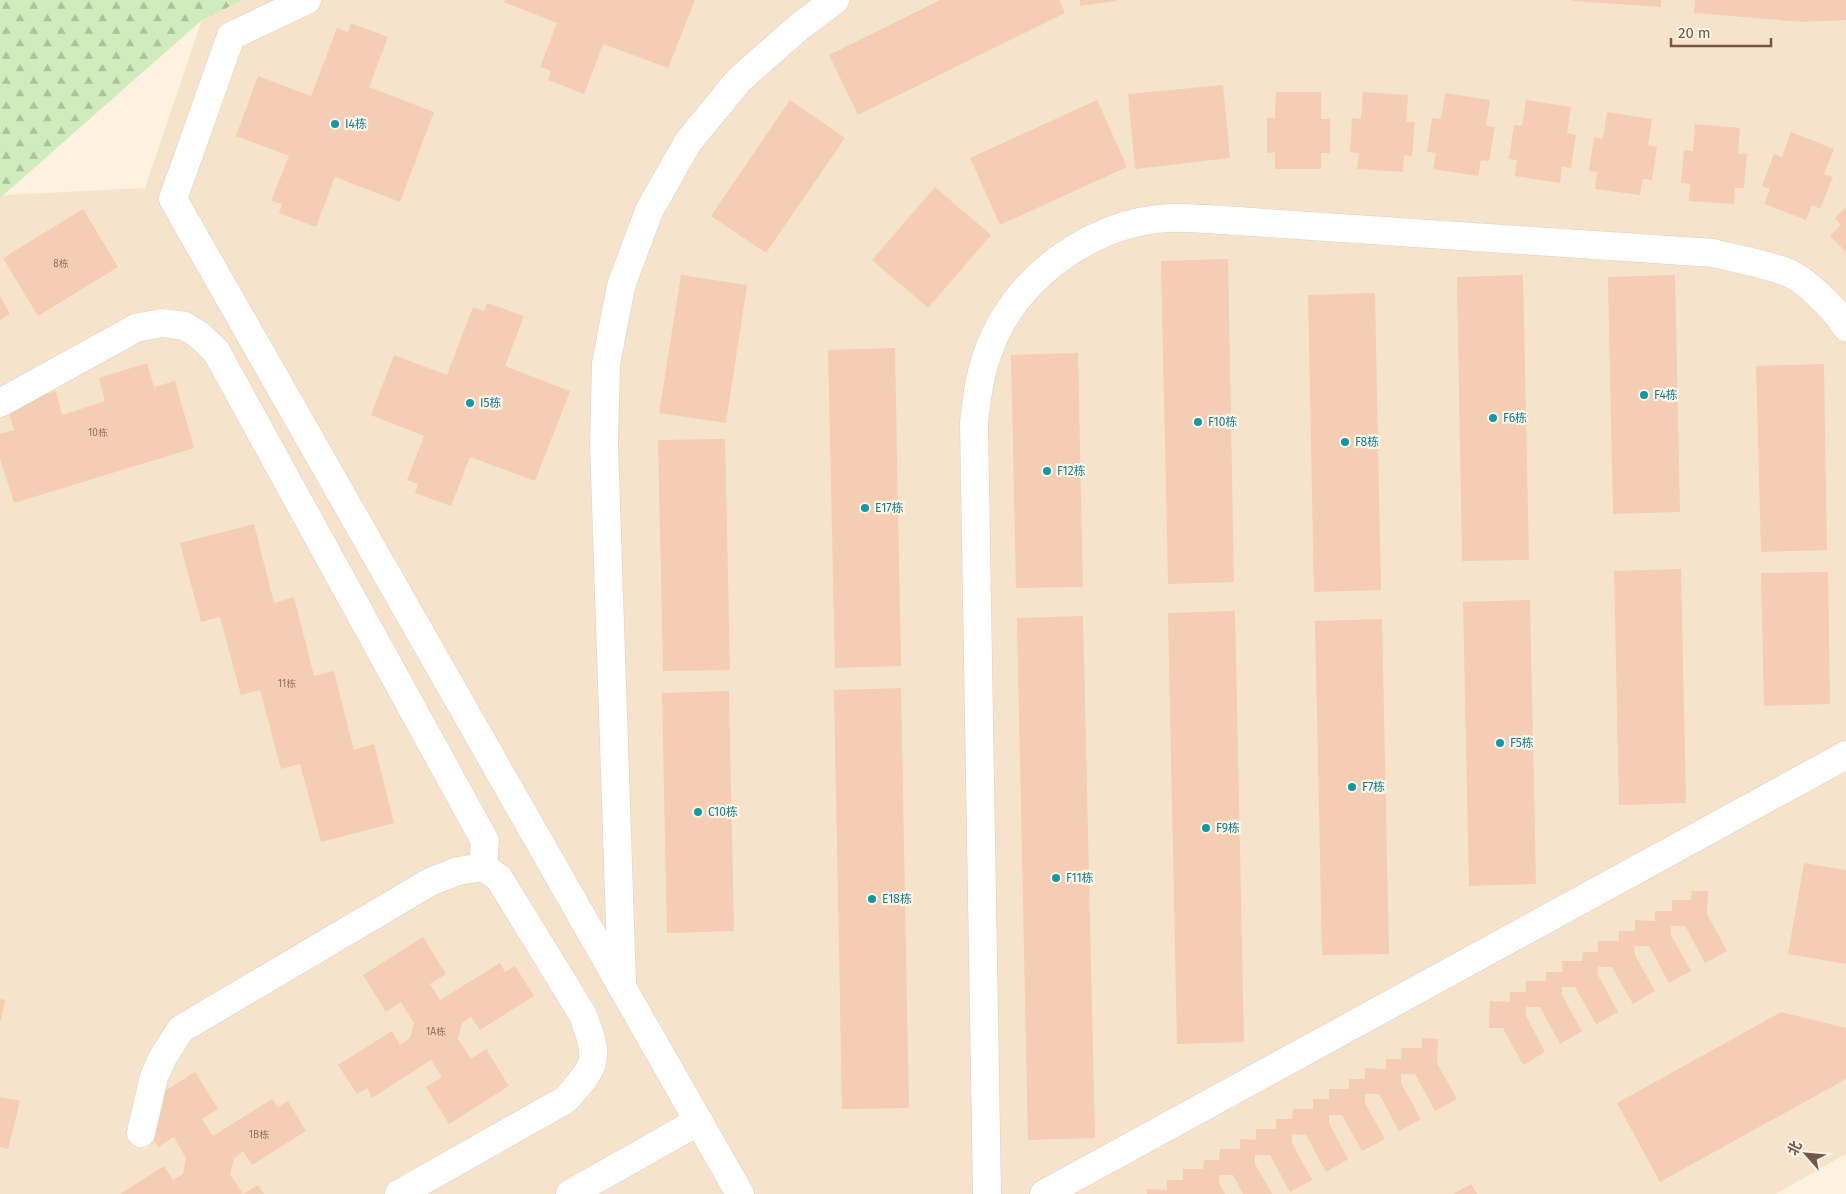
<svg xmlns="http://www.w3.org/2000/svg" width="1846" height="1194" viewBox="0 0 1846 1194" font-family="'Fira Sans','Noto Sans SC',sans-serif">
<style>
.residential{fill:#f6e3cc}
.forest{fill:url(#forest-firs)}
.building{fill:#f5cdb4}
.lines{fill:none;stroke-linecap:round;stroke-linejoin:round}
.minor-casing{stroke:#e2cdba;stroke-width:29}
.minor{stroke:#fff;stroke-width:28}
.culture-dot{fill:#0f9aa8;stroke:#fff5e7;stroke-width:2}
.labels{text-anchor:middle;stroke-width:4.5;stroke-linejoin:round;paint-order:stroke}
.number-label{font-size:10px;fill:#967461}
.culture-label{font-size:12px;fill:#0d838f;stroke:#fff5e7;text-anchor:start}
</style>
<defs>
<pattern id="forest-firs" width="22" height="20" patternUnits="userSpaceOnUse" patternTransform="scale(1.25)"><rect width="22" height="20" fill="#d0ecbc"/><path d="M5 1l3.5 6h-7zM16 11l3.5 6h-7z" fill="#adc29b"/></pattern>
</defs>
<rect width="100%" height="100%" fill="#fef1df"/>
<path class="residential" d="M243 0H1846V1154L1776 1194H0V198L5 195 145 188 202 20Z"/>
<path class="forest" d="M0 0H243L202 20 0 198Z"/>
<path class="building" d="M505 0H695L668 68 603 44 584 94 548 80 551 71 540 67 557 23 504 2Z
M940 0H1059L1065 13 858 115 829 55Z
M1080 0H1116V1L1080 6Z
M1573 0H1661V7L1573 1Z
M1695 0H1846V20L1803 22 1694 13Z
M351 23 388 37 369 87 434 112 400 202 335 177 316 227 279 213 282 204 271 201 289 156 236 136 258 76 311 96 337 28 348 32Z
M1223 85 1230 158 1135 169 1128 94Z
M1276 92H1321V119H1330V153H1321V169H1275V152L1267 153V118H1275Z
M1363 92 1408 95 1406 122H1415L1412 156 1404 155 1403 172 1357 169 1359 153 1350 152 1352 118 1361 119Z
M1445 93 1490 100 1486 126 1495 127 1489 161 1481 160 1478 176 1433 169 1436 153 1427 152 1432 118 1441 119Z
M790 100 845 138 766 253 711 216Z
M1097 100 1127 167 1000 225 970 158Z
M1526 100 1571 107 1567 133 1576 135 1571 168 1562 166 1560 183 1515 176 1517 160 1509 159 1514 125 1522 126Z
M1607 112 1652 119 1648 145 1657 147 1652 180 1643 179 1640 195 1595 189 1597 172 1589 171 1594 137 1603 139Z
M1695 124 1740 128 1738 154H1747L1744 188H1735L1734 204 1689 201 1690 184 1681 183 1684 150 1693 151Z
M1791 132 1834 149 1824 174 1833 177 1820 209 1812 205 1806 220 1764 204 1770 189 1762 186 1774 154 1782 157Z
M935 187 991 235 928 308 872 260Z
M1846 207V252L1830 236 1841 225 1835 218Z
M83 209 118 267 38 316 3 258Z
M1228 259 1234 582 1168 584 1161 261Z
M681 275 747 285 726 423 659 413Z
M1523 275 1529 560 1462 561 1457 277Z
M1675 275 1680 512 1613 514 1608 277Z
M1375 293 1381 590 1314 592 1308 295Z
M0 296 10 314 0 320Z
M487 303 524 316 505 366 570 391 535 481 470 457 451 506 415 493 418 484 407 480 424 436 371 415 394 355 447 375 473 307 484 311Z
M895 348 901 666 835 668 828 350Z
M1078 353 1083 587 1016 588 1011 355Z
M147 363 154 387 175 381 194 448 14 503 0 458V434L14 430 7 406 56 391 62 415 105 401 99 378Z
M1824 364 1827 550 1761 552 1756 366Z
M725 439 730 670 663 671 658 440Z
M254 524 274 603 294 597 314 676 334 671 354 750 374 744 394 823 321 842 300 764 281 769 260 690 241 695 220 617 201 622 180 543Z
M1681 569 1686 803 1619 805 1614 571Z
M1828 572 1830 704 1764 706 1761 573Z
M1530 600 1536 884 1469 886 1463 602Z
M1235 611 1244 1042 1177 1044 1168 613Z
M1083 616 1095 1138 1028 1140 1017 618Z
M1382 619 1389 954 1322 955 1315 621Z
M901 688 909 1108 842 1109 834 690Z
M729 691 734 931 667 933 662 693Z
M1804 863 1846 870V964L1788 954Z
M1692 891H1708L1707 914 1727 951 1705 963 1685 926H1671V935L1691 971 1669 983 1649 946H1634L1635 955 1655 991 1633 1004 1612 967H1598V975L1618 1012 1596 1024 1575 987H1562V995L1582 1031 1560 1044 1540 1007H1526V1016L1545 1052 1523 1065 1503 1028H1489L1490 1001 1510 1002V992H1526V981H1546V972H1563L1562 961H1582L1583 952H1598V941H1619V931H1635V920L1655 921V911H1672V900H1691Z
M423 937 446 974 430 984 440 1000 500 963 505 972 515 966 534 996 480 1030 471 1017 462 1023 458 1039 471 1059 486 1049 509 1086 449 1124 426 1087 442 1077 431 1060 372 1098 367 1088 357 1094 338 1065 392 1031 400 1045 410 1038 414 1023 401 1002 386 1012 363 975Z
M0 999 5 1000 1 1020H0Z
M1781 1012 1846 1028V1079L1660 1182 1617 1103Z
M1422 1038 1438 1039 1437 1063 1457 1099 1435 1111 1415 1074H1401V1083L1421 1119 1399 1131 1379 1094H1365V1103L1385 1139 1362 1151 1342 1115H1329V1123L1348 1159 1326 1172 1306 1135 1292 1134V1143L1312 1180 1290 1192 1270 1155H1255V1164L1272 1194H1243L1233 1175H1219V1183L1225 1194H1147V1189L1167 1190V1180H1183V1169H1203L1204 1160H1219L1220 1149H1240V1139L1256 1140V1129H1276V1119H1292L1293 1109H1313V1099H1329V1089H1349V1079H1365V1068L1386 1069V1059H1401L1402 1048H1422Z
M195 1072 218 1109 202 1119 213 1136 272 1099 278 1107 288 1101 306 1131 252 1165 243 1151 234 1158 230 1174 243 1194H120L164 1166 173 1180 183 1174 186 1158 174 1137 158 1147 135 1110Z
M0 1097 20 1101 8 1149 0 1147Z
M1471 1184 1477 1194H1453Z
M258 1185 264 1194H243Z"/>
<g class="lines">
<g class="minor-casing">
<path id="minor" d="M307 0 231 36 173 199 740 1194
M0 403 136 328 162 323 185 326 199 335 216 351 485 841 483 867
M622 983 604 444 606 364 621 286 649 211 688 142 739 80 799 27 835 0
M141 1133 154 1077 163 1057 181 1029 430 882 458 871 483 867 499 878 583 1015C587 1028 595 1044 593 1058 592 1072 574 1090 565 1100L399 1194
M570 1194 699 1121
M987 1194 974 422C977 396 980 372 990 347 1017 276 1093 222 1169 218 1182 217 1195 219 1207 219L1713 253C1736 259 1769 264 1791 274 1808 283 1837 310 1846 327
M1044 1194 1846 755"/>
</g>
<use href="#minor" class="minor"/>
</g>
<g class="culture-dot">
<circle cx="335" cy="124" r="5"/>
<circle cx="1644" cy="395" r="5"/>
<circle cx="470" cy="403" r="5"/>
<circle cx="1493" cy="418" r="5"/>
<circle cx="1198" cy="422" r="5"/>
<circle cx="1345" cy="442" r="5"/>
<circle cx="1047" cy="471" r="5"/>
<circle cx="865" cy="508" r="5"/>
<circle cx="1500" cy="743" r="5"/>
<circle cx="1352" cy="787" r="5"/>
<circle cx="698" cy="812" r="5"/>
<circle cx="1206" cy="828" r="5"/>
<circle cx="1056" cy="878" r="5"/>
<circle cx="872" cy="899" r="5"/>
</g>
<g class="labels">
<g class="number-label">
<text x="61" y="267">8栋</text>
<text x="98" y="436">10栋</text>
<text x="287" y="687">11栋</text>
<text x="436" y="1035">1A栋</text>
<text x="259" y="1138">1B栋</text>
</g>
<g class="culture-label">
<text x="345" y="128">I4栋</text>
<text x="1654" y="399">F4栋</text>
<text x="480" y="407">I5栋</text>
<text x="1503" y="422">F6栋</text>
<text x="1208" y="426">F10栋</text>
<text x="1355" y="446">F8栋</text>
<text x="1057" y="475">F12栋</text>
<text x="875" y="512">E17栋</text>
<text x="1510" y="747">F5栋</text>
<text x="1362" y="791">F7栋</text>
<text x="708" y="816">C10栋</text>
<text x="1216" y="832">F9栋</text>
<text x="1066" y="882">F11栋</text>
<text x="882" y="903">E18栋</text>
</g>
</g>
<g transform="translate(1806 1154) rotate(297)" stroke="#fff5e7" stroke-width="4" paint-order="stroke">
<path d="M0-4L9 19L0 12L-9 19Z" fill="#765645"/>
<text y="-8" font-size="14" font-weight="bold" text-anchor="middle" fill="#765645">北</text>
</g>
<path d="M1671 38v8h100v-8" fill="none" stroke="#765645" stroke-width="2.5"/>
<text x="1678" y="38" font-size="15" fill="#765645" stroke="#fff5e7" stroke-width="4" paint-order="stroke">20 m</text>
</svg>
